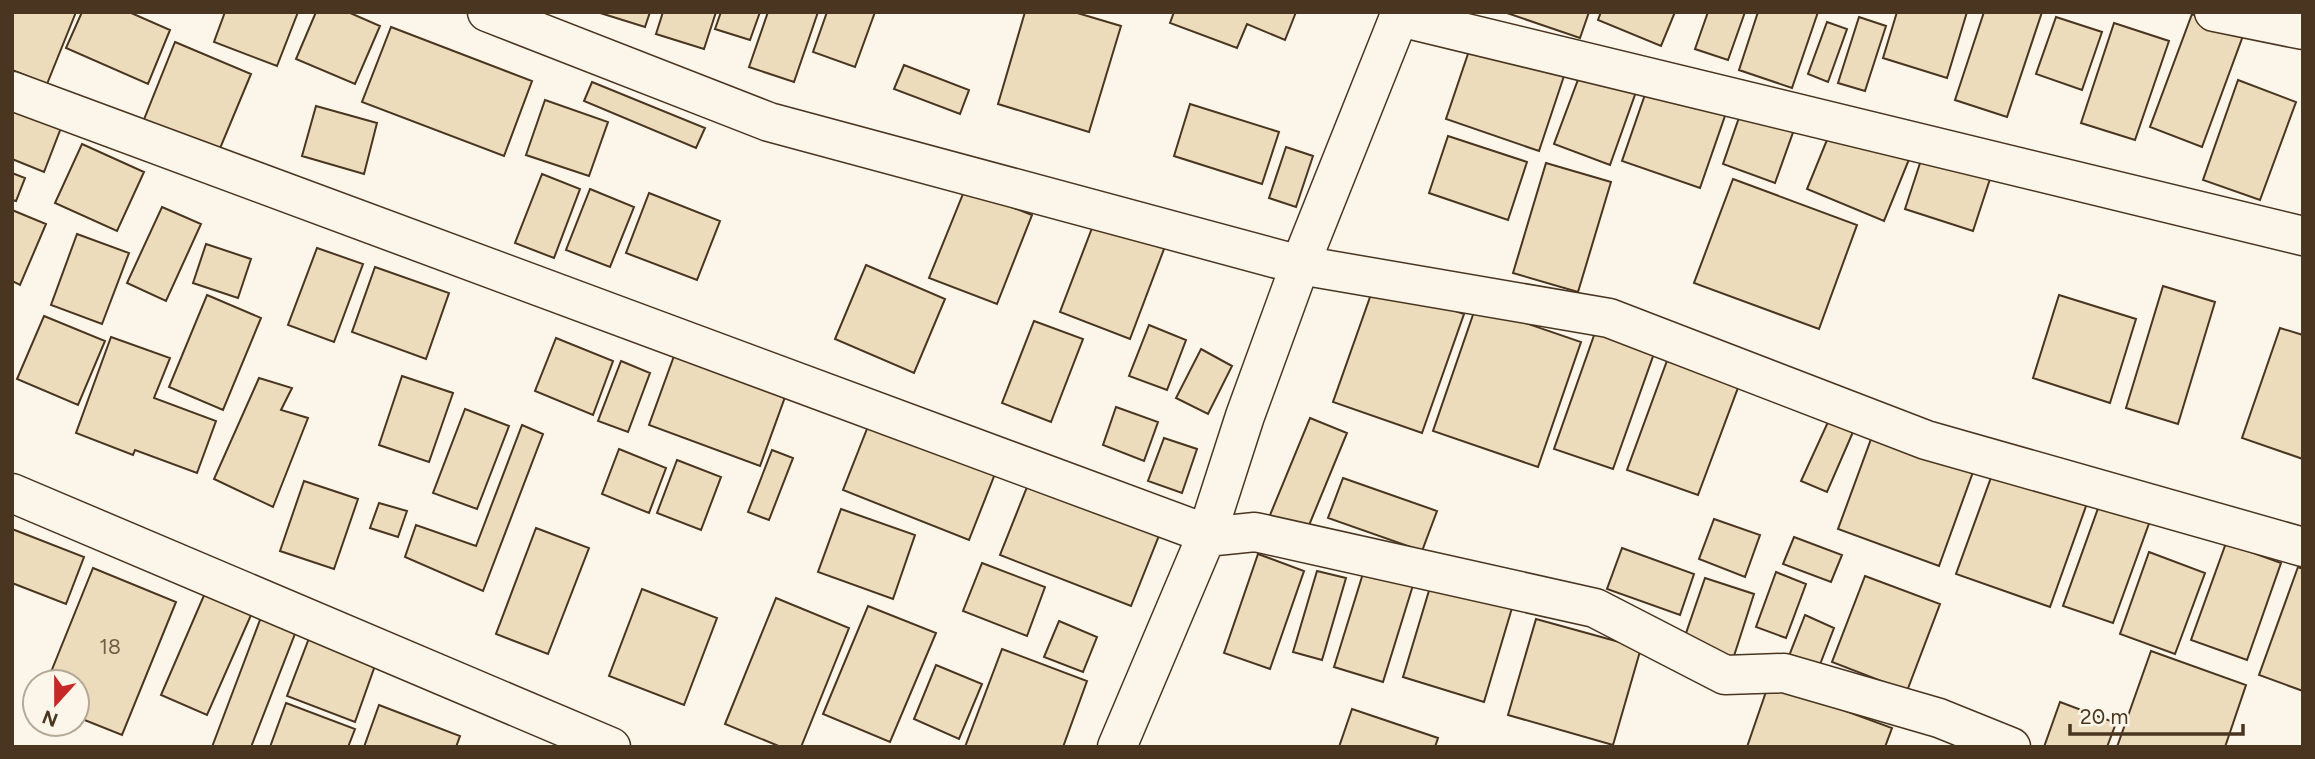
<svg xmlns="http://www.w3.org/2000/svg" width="2315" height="759" viewBox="0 0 2315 759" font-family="Figtree,sans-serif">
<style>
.building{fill:#ecdcbc;stroke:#4a3520;stroke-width:2}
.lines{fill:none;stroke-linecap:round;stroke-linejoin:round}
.minor-casing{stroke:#4a3520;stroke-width:41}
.minor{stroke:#fbf6e9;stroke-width:38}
.labels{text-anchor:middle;stroke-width:5;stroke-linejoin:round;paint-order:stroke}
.number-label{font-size:21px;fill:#725f47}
</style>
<rect width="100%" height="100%" fill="#fbf6e9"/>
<path class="building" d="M12 12H76L47 84 12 70Z
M82 12H129L170 30 148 84 66 48Z
M225 12H298L277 66 214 42Z
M316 12H348L380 26 355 84 296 59Z
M597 12H650L645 27Z
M663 12H716L704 49 656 34Z
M721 12H760L750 40 715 29Z
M768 12H818L794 82 749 67Z
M827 12H875L855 67 813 52Z
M1025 12H1074L1121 26 1089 132 998 104Z
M1174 12H1296L1285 40 1247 24 1237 48 1170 23Z
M1504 12H1589L1580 38Z
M1601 12H1675L1661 46 1598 20Z
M1708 12H1745L1728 60 1695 49Z
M1758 12H1818L1792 88 1739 70Z
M1897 12H1967L1947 78 1883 58Z
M1984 12H2042L2007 117 1955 100Z
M2192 14 2244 33 2202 147 2150 127Z
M1859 17 1886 26 1865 91 1838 83Z
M2056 17 2102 32 2082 90 2036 74Z
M1827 22 1847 29 1828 82 1808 74Z
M2114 23 2169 41 2135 140 2081 123Z
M391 27 532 81 504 156 362 102Z
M1473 39 1566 70 1539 151 1446 119Z
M175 42 251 74 216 158 141 127Z
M904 65 969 90 960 114 894 89Z
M1582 69 1637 89 1610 165 1554 144Z
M2238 80 2296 102 2260 200 2203 180Z
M592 82 705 128 696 148 584 101Z
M1649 83 1727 110 1700 188 1622 161Z
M12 99 64 120 44 172 12 159Z
M545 100 608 122 589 176 526 155Z
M1190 104 1279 132 1262 184 1174 156Z
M316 106 377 123 364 174 302 156Z
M1743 106 1796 124 1775 183 1723 164Z
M1833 125 1910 157 1884 221 1807 189Z
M1448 136 1527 162 1508 220 1429 193Z
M82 144 144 172 117 231 55 203Z
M1286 147 1313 156 1296 207 1269 198Z
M1923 154 1991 176 1973 231 1905 209Z
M1546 163 1611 182 1578 292 1513 273Z
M12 173 25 178 16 201 12 200Z
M542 174 580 189 554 258 515 243Z
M1733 179 1857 225 1819 329 1694 283Z
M590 189 634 207 610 267 566 250Z
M965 189 1032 215 997 304 929 278Z
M649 193 720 221 697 280 626 253Z
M162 207 201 224 166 301 127 283Z
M12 210 46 224 20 285 12 281Z
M1097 215 1167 241 1130 339 1060 312Z
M77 234 129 253 102 324 51 305Z
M206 244 251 259 238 298 193 283Z
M317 248 363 264 334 342 288 325Z
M866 265 945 299 914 373 835 339Z
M375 267 449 293 426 359 352 332Z
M1375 283 1464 314 1422 433 1333 402Z
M2163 286 2215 302 2178 424 2126 408Z
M207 295 261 318 223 410 169 387Z
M2059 295 2136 319 2110 403 2033 378Z
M1476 306 1581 342 1538 467 1433 431Z
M44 316 105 341 78 405 17 379Z
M1034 321 1083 339 1051 422 1002 403Z
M1598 324 1657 345 1613 469 1554 449Z
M1149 325 1186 340 1167 390 1129 376Z
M2280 328 2303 335V459L2242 438Z
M111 337 170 358 154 398 216 421 197 473 135 450 133 455 76 433Z
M556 338 613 361 593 415 535 391Z
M1201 349 1232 366 1208 414 1176 398Z
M674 356 785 397 760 466 649 425Z
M1668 358 1739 385 1698 495 1627 470Z
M621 361 650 373 628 432 598 421Z
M402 376 453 393 429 462 379 445Z
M259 378 292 388 281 410 308 418 273 507 214 479Z
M1116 407 1158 422 1144 461 1103 445Z
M465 409 509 426 477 509 433 493Z
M874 411 1000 461 969 540 843 490Z
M1310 418 1347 433 1305 535 1268 520Z
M1828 422 1853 432 1827 492 1801 481Z
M522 425 543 434 483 591 405 557 416 525 476 546Z
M1874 431 1977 461 1939 566 1838 529Z
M1164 438 1197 449 1182 493 1148 481Z
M619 449 666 468 649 513 602 494Z
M772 450 793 458 769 520 748 512Z
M677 460 721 477 701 530 657 513Z
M1997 461 2090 495 2050 607 1956 574Z
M1343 478 1437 511 1422 551 1328 518Z
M304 481 358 499 334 569 280 551Z
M1029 482 1160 533 1131 606 1000 555Z
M2101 500 2151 518 2113 623 2063 606Z
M379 503 407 511 398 537 370 528Z
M841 509 915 535 893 599 818 572Z
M1714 519 1760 535 1745 577 1699 559Z
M536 528 589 548 548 654 496 634Z
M12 529 84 557 66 604 12 583Z
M1794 537 1842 555 1831 582 1783 564Z
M2226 543 2281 563 2247 660 2191 640Z
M1622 548 1694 574 1680 615 1607 589Z
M2149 552 2205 573 2175 654 2120 634Z
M1258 554 1304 571 1270 669 1224 653Z
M982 563 1045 587 1027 636 963 611Z
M1365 567 1414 582 1383 682 1334 667Z
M2298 567 2303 569V691L2259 675Z
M93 568 176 602 122 735 77 717V682H47Z
M1317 571 1346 578 1322 660 1293 652Z
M1776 572 1806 584 1786 638 1756 627Z
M1865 576 1940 604 1907 691 1832 662Z
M1705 578 1754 594 1733 659 1683 642Z
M1431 584 1512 608 1484 702 1403 677Z
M208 586 255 606 207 715 161 695Z
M642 589 717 618 684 705 609 676Z
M776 598 849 628 801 747H781L725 724Z
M868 606 936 633 890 742 823 714Z
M263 612 298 626 251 747H212Z
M1805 615 1834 628 1819 667 1789 656Z
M1536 619 1641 648 1613 745 1508 715Z
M1059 621 1097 637 1083 672 1044 657Z
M311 633 378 657 355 722 287 696Z
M1002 649 1087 681 1063 747H965Z
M2151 651 2246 685 2225 747H2117Z
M936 665 982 684 959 739 914 719Z
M1769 683 1892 728 1885 747H1747Z
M2060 702 2116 723 2107 747H2044Z
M286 703 355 729 348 747H270Z
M379 705 460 736 456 747H364Z
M1352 709 1438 738 1435 747H1339Z"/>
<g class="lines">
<g class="minor-casing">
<path id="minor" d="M487 12 769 122 1300 265 1609 318 1926 440 2303 547
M2214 12 2303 30
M1400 17 2303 236
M12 91 1207 534
M12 493 611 747
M1206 537 1255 532 1595 608 1725 675 1784 673 1939 718 2011 747
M1117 747 1206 537 1245 416 1300 265 1401 12"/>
</g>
<use href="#minor" class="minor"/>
</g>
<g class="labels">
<g class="number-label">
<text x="110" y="654">18</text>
</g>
</g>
<rect width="2315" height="759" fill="none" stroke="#4a3520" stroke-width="28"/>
<g transform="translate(56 703) rotate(201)"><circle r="33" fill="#fbf6e9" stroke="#b4a999" stroke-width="2"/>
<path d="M0-5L12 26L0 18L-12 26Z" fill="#c62828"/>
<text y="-10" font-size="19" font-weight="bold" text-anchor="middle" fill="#4a3520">N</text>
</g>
<path d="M2070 724v10h173v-10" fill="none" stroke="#4a3520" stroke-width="3.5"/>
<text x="2080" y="724" font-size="21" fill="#4a3520" stroke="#fbf6e9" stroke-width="5" paint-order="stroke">20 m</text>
</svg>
